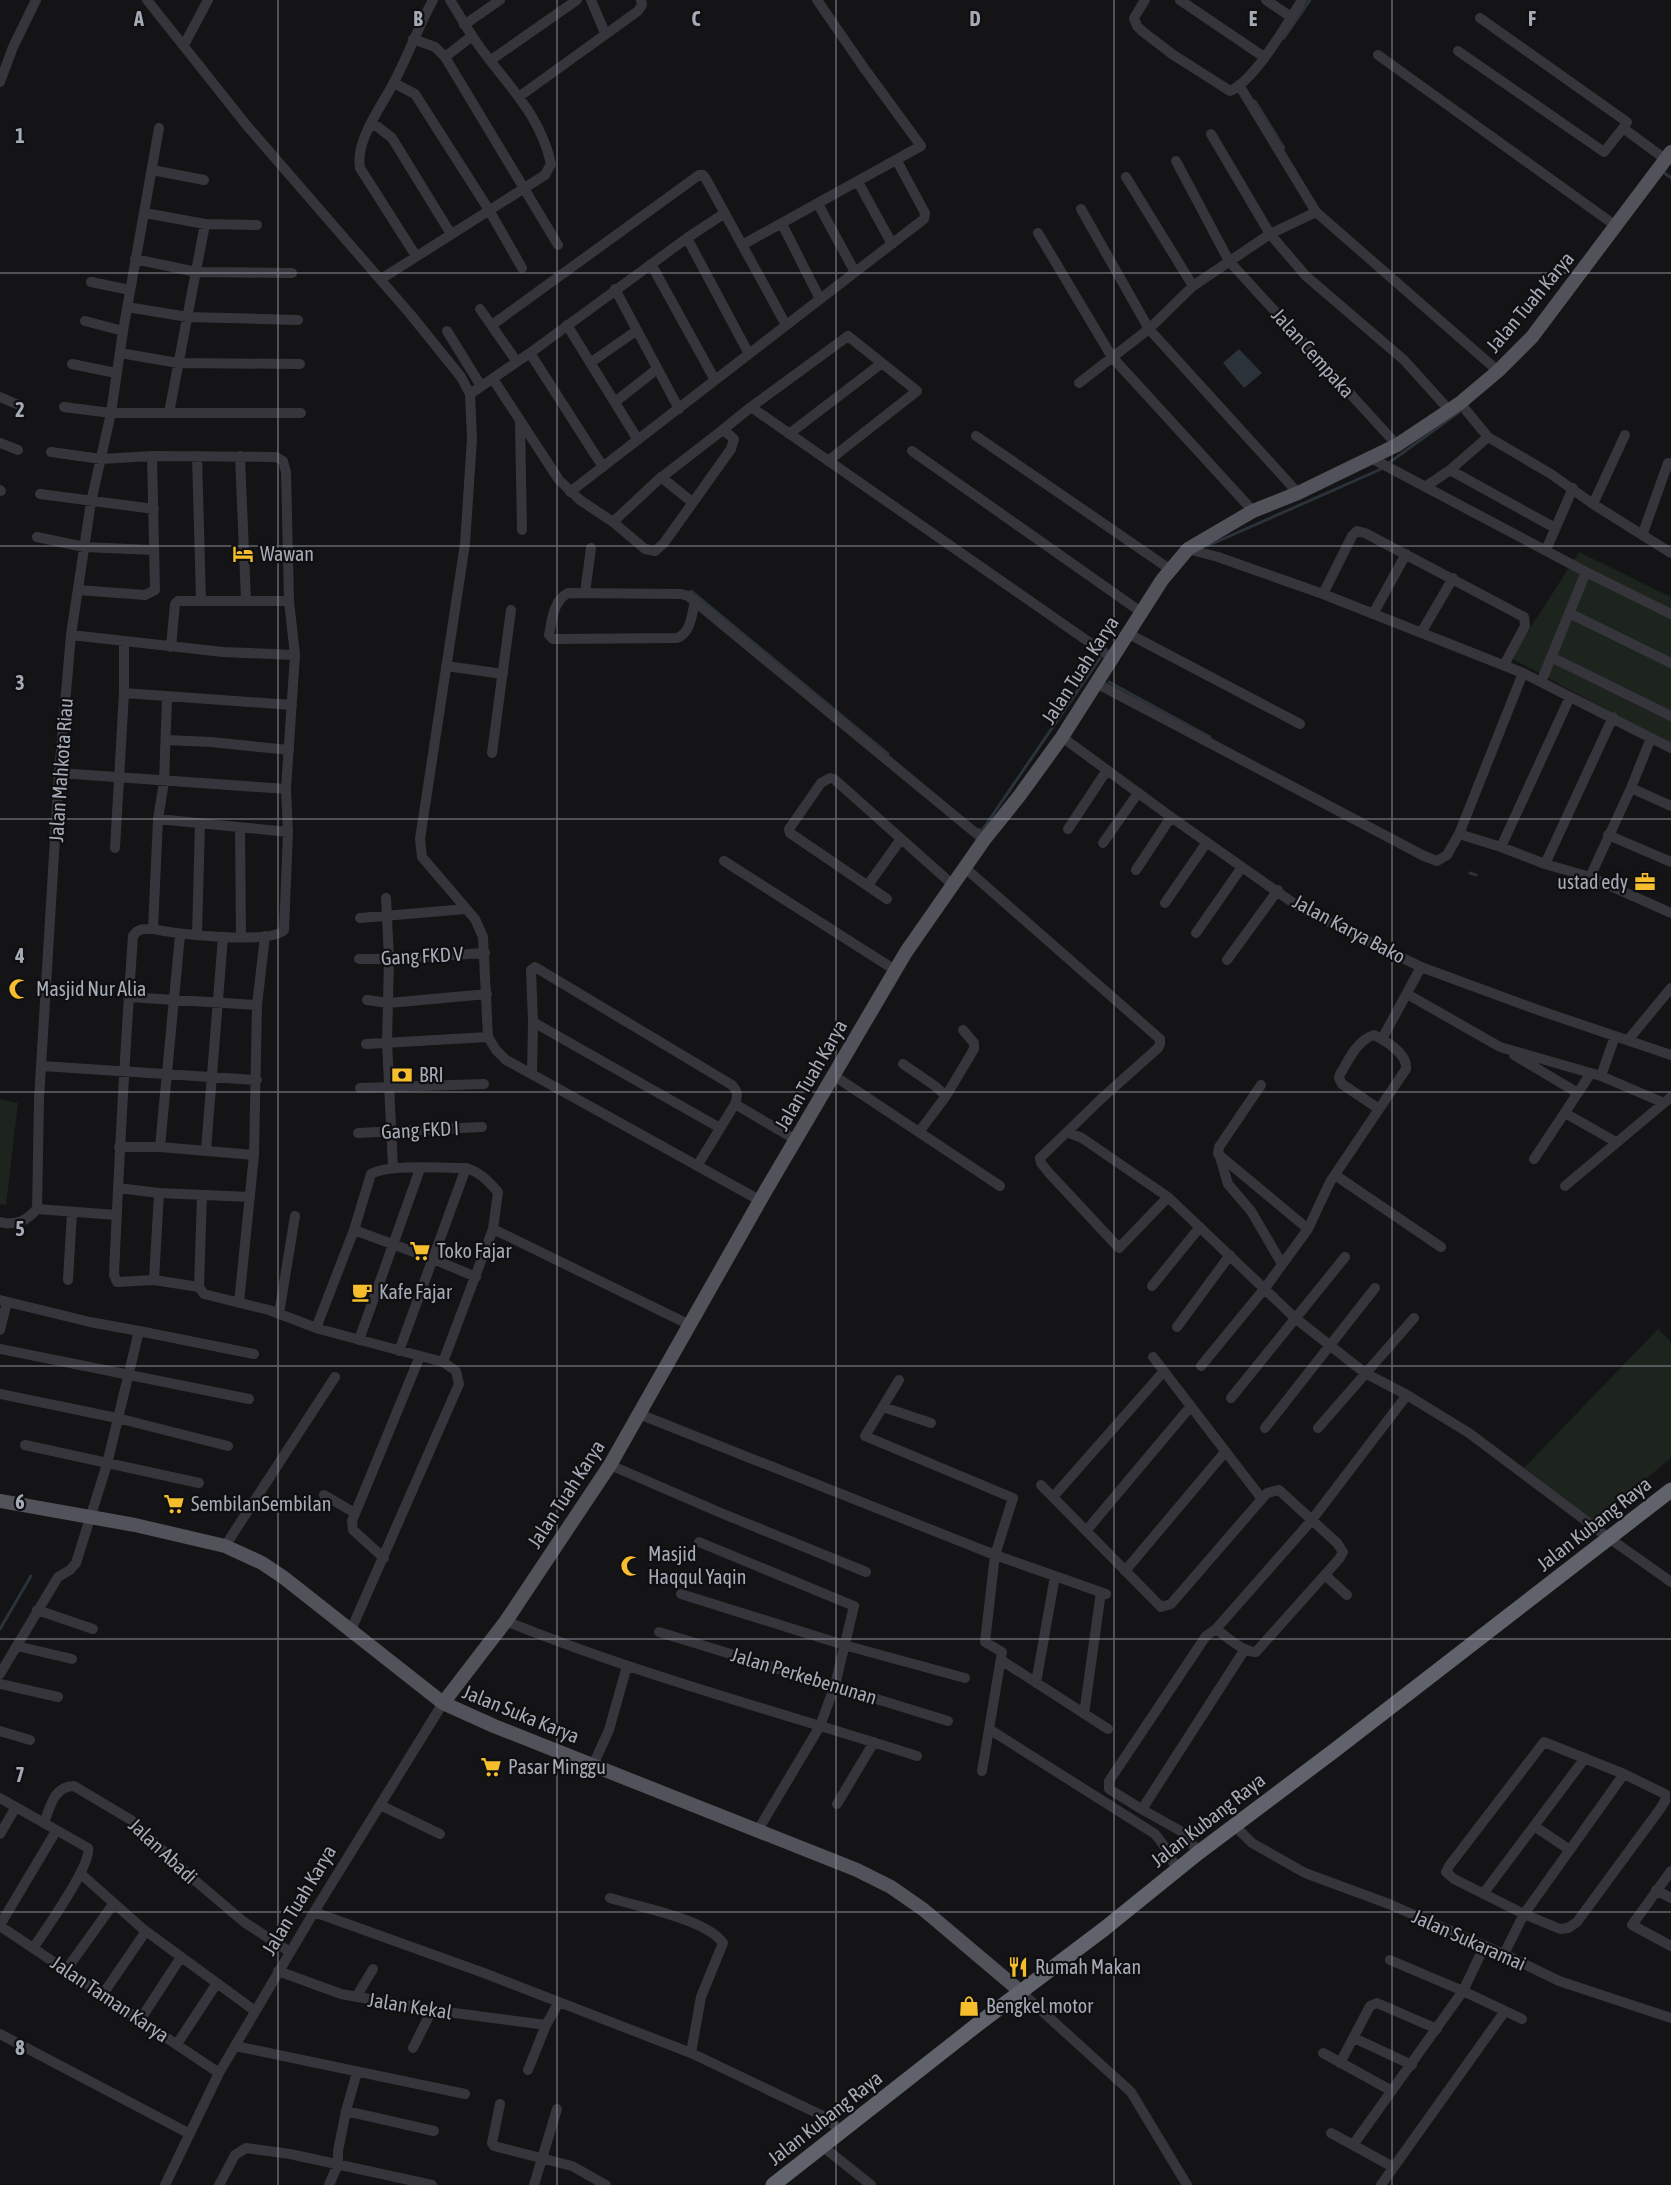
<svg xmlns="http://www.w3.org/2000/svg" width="1671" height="2185" viewBox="0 0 1671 2185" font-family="'Asap Condensed',sans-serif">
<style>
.green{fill:#1c241d}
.water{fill:#2a323a}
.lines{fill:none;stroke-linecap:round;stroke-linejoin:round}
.stream{stroke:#2a323a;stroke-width:3}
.minor{stroke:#35353b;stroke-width:10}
.major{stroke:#51525a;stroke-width:14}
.highway{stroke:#61636c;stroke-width:15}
.grid{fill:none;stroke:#a5aab6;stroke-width:1.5;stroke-opacity:0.55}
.labels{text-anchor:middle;stroke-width:4.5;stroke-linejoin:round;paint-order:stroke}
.street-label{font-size:20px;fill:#a5aab6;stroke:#0f0f11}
.poi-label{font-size:20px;fill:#a5aab6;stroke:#0f0f11;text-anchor:start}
.grid-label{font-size:20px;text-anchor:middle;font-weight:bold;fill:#a5aab6;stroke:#0f0f11;stroke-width:4.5;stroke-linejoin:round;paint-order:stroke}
</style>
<rect width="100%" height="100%" fill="#141416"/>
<path class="green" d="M1579 552 1671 597V745L1511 658Z
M0 1099 18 1103 6 1205 0 1204Z
M1658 1329 1671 1342V1458L1593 1523 1524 1468Z"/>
<path class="water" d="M1239 349 1262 373 1244 388 1223 363Z"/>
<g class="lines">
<path class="stream" d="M1284 38 1310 0
M1255 101 1284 148
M1663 172 1671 178
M1207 546 1379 470 1459 412
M691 591 888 754
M1109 682 1210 737
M979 829 981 832 1100 658
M1470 873 1476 875
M0 1629 31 1576"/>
<path class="minor" d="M147 0 248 127 411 315 461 377 470 394 472 439 465 544 420 839 422 857 475 919 483 937 488 1037 496 1050 506 1060 761 1201
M591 0 605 33
M1145 0 1134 18 1137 26 1142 31 1172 54 1230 91C1256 79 1286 25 1302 0
M1180 0 1264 57
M1266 0 1291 17
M1480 18 1627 122 1623 128 1665 159
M464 25 500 0
M413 39 435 47 445 57 558 245
M184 45 208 0
M1458 51 1604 152 1623 128
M1378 55 1616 226
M445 57 472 36
M491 60 577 0
M0 82 13 47 36 0
M394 83 415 94 489 210 522 268
M1239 85 1316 212 1498 371
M520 96 638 11 642 5 641 0
M371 125 378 127 392 138 451 234
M1211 134 1270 234 1306 276 1404 360 1450 411
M1176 161 1229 261 1397 445
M152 170 204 180
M1126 177 1193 286
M858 182 892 244
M818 204 855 272
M1081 209 1149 329 1298 493
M145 213 205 224 257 225
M782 224 820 299
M1038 233 1112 357 1253 511
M687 238 749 354
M742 245 921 146 864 68 817 0
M416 256 360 168C355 141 381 107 393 84 408 56 418 27 433 0
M135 259 196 272 292 273
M651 264 715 380
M381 279 545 175 551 164C540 113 505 83 477 43 467 29 459 14 450 0
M91 282 130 290
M615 289 679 409
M127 307 188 317 298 320
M480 309 517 362
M492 325 699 175H703L706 179 786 325
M567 325 638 440
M123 331 159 128
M447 331 481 386
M120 353 178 363 300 364
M530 353 603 467
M590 363 636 331
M72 364 116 373
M493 379 559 480 580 500 613 522 645 549 655 551 664 543 731 449 734 439 726 432H720L658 480 613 522
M1079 383 1149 329 1193 286 1270 234 1316 212
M470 394 530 353 687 238 725 213
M0 397 19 405
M615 402 657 369
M1460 403 1488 437 1551 474 1593 504 1671 553
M64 407 111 413H301
M751 407 848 336 917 391 828 461
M169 413 205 224
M520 422 522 530
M720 432 751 407 1112 658
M789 434 882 363
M976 436 1171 570
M0 443 18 450
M912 451 1141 612
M51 452 101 459 152 456 276 457 283 461 286 472 289 601 295 655 286 789 288 832 284 930C272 945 174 934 153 929
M197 456 201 600
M240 456 246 600
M1371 458 1586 572 1671 614
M1450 470 1555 528
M661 477 692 502
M1425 487 1450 470 1488 437
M0 490 1 491
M570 492 924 219 925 213 897 161
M40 494 154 509
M1593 504 1625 435
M1643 533 1668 463
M37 537 84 547 153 550
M1188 549 1218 557 1323 594 1523 673 1651 738 1631 788 1590 877
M1546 550 1573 488
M78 590 145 595 155 590 152 456
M585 593 591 548
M1323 594 1352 536 1357 531 1365 533 1524 617 1525 626 1504 665
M695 601C692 614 691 633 677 638L553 639 549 635C552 620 553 601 568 593L681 594 688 596 984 840
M1569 613 1671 663
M1373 614 1406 554
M1127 633 1300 724
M1421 633 1453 578
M71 635 223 652 295 655
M124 642V693
M171 647 175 604 178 601H289
M1551 657 1671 716
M446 666 503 674
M1523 673 1459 834 1501 847 1545 864 1590 877 1671 913
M1541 682 1586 572
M1096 683 1424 856 1437 861 1447 855 1459 834
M167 698 164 782 158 819 153 929C144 929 138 928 133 936 125 1049 119 1162 114 1275L117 1282 154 1280 199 1287
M1062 737 1171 817 1299 907 1421 967 1538 1010 1671 1055
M1651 738 1671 748
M166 740 211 742 289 750
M492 753 511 610
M59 773 286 789
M1631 788 1671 806
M158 819 288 832
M240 828 241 937
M1068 829 1107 770
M1608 835 1671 862
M1103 843 1138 793
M1501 847 1570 697
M115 848 124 693 292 705
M724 861 895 970
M1545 864 1613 717
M964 867 1160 1039V1044L1158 1048 1102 1098 1067 1132
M1136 870 1171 817
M868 885 901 839
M386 898 389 959 387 1042 393 1168
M887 899 790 833 789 829 821 783 830 778 834 779 953 885
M1165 903 1207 842
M360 918 466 909
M1196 933 1242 867
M197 935 200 823
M359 959H389L485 953
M1227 960 1278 890
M1407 994 1500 1047 1601 1076 1664 1103
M128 997 257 1005
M367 1000 389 1003 487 994
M533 1022 720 1128
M1382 1039 1421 967
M1628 1040 1671 988
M366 1044 488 1037
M1514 1055 1578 1093
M903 1064 935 1086 946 1096 919 1132
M42 1066 257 1080
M532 1074 533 1022 531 970 535 967 732 1085C738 1092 738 1095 735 1104L697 1166
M833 1075 1000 1186
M1601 1076 1615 1036
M1261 1085 1219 1147 1218 1154 1308 1229
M360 1088 484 1084
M946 1096 974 1049V1043L963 1030
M735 1104 796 1140
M1565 1113 1616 1142
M358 1133 482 1127
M119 1147H160L254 1155
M160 1147 180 935
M206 1150 223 937
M1220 1157 1228 1184 1251 1211 1282 1264
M1534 1159 1591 1073
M1335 1175 1441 1247
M1565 1186 1671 1097
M118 1188 159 1193 250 1197
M202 1195 199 1287 204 1294 269 1310 319 1329 443 1362
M1168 1197 1119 1248 1049 1173 1041 1163 1040 1158 1067 1132 1082 1138 1168 1197 1295 1318 1365 1373 1407 1395 1469 1433 1609 1538 1671 1582
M37 1209 116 1215
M0 1222C17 1226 26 1221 37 1209L39 1099 59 773 71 635 91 502 111 413 123 331 85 321
M493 1229 690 1325
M354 1230 433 1259 476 1277
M68 1280 72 1212
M154 1280 159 1193
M1152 1286 1200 1227
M0 1300 90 1322 139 1331
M239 1303 254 1155 257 1005 265 936
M279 1314 295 1216
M1177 1327 1230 1255
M319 1329 318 1323 354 1230 371 1174C389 1164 443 1168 466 1168 480 1172 488 1181 498 1192L493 1229 443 1362 456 1371 459 1384 351 1630
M0 1330 7 1302
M359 1340 420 1169
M0 1349 249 1399
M399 1351 466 1168
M1153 1357 1262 1499
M1201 1366 1265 1288 1308 1229 1330 1182 1406 1069C1408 1054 1386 1041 1374 1035 1357 1040 1349 1060 1340 1074L1339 1078 1342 1084 1379 1109
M899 1380 865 1436 1013 1498 995 1555 985 1642 1002 1652 982 1771
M0 1394 117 1418 228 1446
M1231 1398 1345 1257
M883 1407 931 1423
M639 1414 995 1555 1055 1576 1036 1683
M1265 1428 1375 1288
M1318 1428 1414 1318
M25 1445 199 1483
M610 1465 721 1513 866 1572
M1041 1485 1161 1607 1171 1604 1267 1493 1279 1490 1337 1543 1343 1552 1339 1559 1256 1652C1243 1652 1227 1637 1216 1629L1311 1521 1407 1395
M324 1495 355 1513
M1053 1497 1164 1371
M1086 1531 1191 1406
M699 1542 854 1606 835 1685 820 1726 758 1830
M225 1546 335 1377
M384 1558 353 1530 352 1521 420 1356
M1125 1571 1225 1452
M1325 1575 1347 1595
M1055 1576 1106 1594
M681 1594 844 1645 965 1678
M37 1610 93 1629
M506 1621C639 1675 779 1712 917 1756
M659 1632 948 1721
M17 1646 72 1659
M1001 1660 1108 1729
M0 1674 58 1577 70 1570 76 1563 107 1464 139 1331 254 1354
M0 1684 58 1697
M1084 1714 1101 1592
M989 1729 1155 1834 1168 1851 1177 1871
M0 1731 30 1740
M1544 1742 1624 1774 1665 1794V1801L1660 1809 1577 1922 1568 1928 1560 1929 1524 1914 1454 1879 1446 1872 1449 1866Z
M593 1765 609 1730 627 1666
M0 1798 88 1848C92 1865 45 1930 34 1947
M837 1804 874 1742
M380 1805 440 1834
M1143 1810 1109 1789V1781L1206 1636 1216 1629
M44 1823C50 1807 54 1786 74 1786L131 1820 192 1878 244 1922 290 1952
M1234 1825 1252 1843 1305 1873 1389 1904 1504 1954 1559 1981 1671 2018
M1534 1826 1570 1850
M0 1834 16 1807
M1198 1853 1186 1834 1143 1810 1146 1803 1245 1649
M1671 1871 1632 1925 1671 1946
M81 1874 143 1929 255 2011
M1656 1890 1671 1898
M1483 1894 1585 1758
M610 1898C639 1907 706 1919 723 1943L701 1997 691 2053
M314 1912 484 1973 691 2053 821 2115 842 2131
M0 1925 56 1831
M0 1926 219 2073
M1504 1954 1524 1914 1624 1774
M1390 1960 1463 1991 1522 2019
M66 1970 114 1903
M278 1971 341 1994 432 2010 546 2025
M1021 1992 1131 2092 1187 2185
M103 1994 146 1931
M356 1997 373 1969
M140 2020 181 1957
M0 2034 190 2134
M1354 2038 1412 2065
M177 2044 217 1983
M235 2046 465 2094
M413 2048 432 2010
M1323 2053 1392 2091
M1340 2063 1370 2006 1377 2003 1437 2029
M528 2070 546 2025 559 2002
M500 2104 492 2143 494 2146 572 2166 606 2185
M346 2111 434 2131
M1331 2133 1393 2167
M1353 2145 1463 1991 1484 1947
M822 2146 871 2185
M165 2185 219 2073 314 1912 443 1703
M219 2185 235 2155 246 2148 290 2154 432 2185
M329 2185 338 2164V2151L346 2111 357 2072
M534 2185 557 2109
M1381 2185 1505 2011"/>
<path class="major" d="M0 1501 135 1525 225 1546 262 1563 283 1577 443 1703 494 1726 857 1870 891 1887 924 1910 1021 1992
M443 1703 506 1621 610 1465 766 1190 906 952 984 840 1020 795 1062 737 1162 580 1188 549 1253 511 1298 493 1397 445 1460 403 1498 371 1532 337 1671 152"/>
<path class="highway" d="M773 2185 978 2024 1104 1929 1198 1853 1335 1750 1671 1490"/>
</g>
<path class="grid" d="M278 0V2185M557 0V2185M836 0V2185M1114 0V2185M1392 0V2185M0 273H1671M0 546H1671M0 819H1671M0 1092H1671M0 1366H1671M0 1639H1671M0 1912H1671"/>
<defs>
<g id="hotel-bare" transform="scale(1.62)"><path d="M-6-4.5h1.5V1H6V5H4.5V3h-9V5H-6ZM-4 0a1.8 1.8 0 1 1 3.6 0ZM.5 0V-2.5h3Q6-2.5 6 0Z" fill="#f6bd2c" stroke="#0f0f11" stroke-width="2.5" paint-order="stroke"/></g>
<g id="office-bare" transform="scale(1.62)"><path d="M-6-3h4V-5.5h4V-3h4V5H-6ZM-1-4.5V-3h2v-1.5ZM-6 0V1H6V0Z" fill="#f6bd2c" stroke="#0f0f11" stroke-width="2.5" paint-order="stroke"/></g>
<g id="mosque-bare" transform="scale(1.62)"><path d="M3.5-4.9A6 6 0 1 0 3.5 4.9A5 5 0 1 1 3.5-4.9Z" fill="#f6bd2c" stroke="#0f0f11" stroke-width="2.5" paint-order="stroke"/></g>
<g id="bank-bare" transform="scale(1.62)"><path d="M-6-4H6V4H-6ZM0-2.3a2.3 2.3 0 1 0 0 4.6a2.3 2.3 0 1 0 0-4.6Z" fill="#f6bd2c" stroke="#0f0f11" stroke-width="2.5" paint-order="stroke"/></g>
<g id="supermarket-bare" transform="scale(1.62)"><path d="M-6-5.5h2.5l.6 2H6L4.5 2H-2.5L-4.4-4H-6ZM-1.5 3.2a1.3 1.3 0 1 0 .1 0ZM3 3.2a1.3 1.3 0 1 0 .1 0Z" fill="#f6bd2c" stroke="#0f0f11" stroke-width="2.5" paint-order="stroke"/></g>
<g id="cafe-bare" transform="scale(1.62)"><path d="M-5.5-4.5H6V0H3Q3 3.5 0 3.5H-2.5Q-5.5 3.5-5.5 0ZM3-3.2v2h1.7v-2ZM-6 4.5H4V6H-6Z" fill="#f6bd2c" stroke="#0f0f11" stroke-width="2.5" paint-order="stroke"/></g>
<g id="restaurant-bare" transform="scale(1.62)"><path d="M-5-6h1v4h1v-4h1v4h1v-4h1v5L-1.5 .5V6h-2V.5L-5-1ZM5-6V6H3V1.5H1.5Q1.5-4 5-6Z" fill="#f6bd2c" stroke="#0f0f11" stroke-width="2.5" paint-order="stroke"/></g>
<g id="shop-bare" transform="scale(1.62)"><path d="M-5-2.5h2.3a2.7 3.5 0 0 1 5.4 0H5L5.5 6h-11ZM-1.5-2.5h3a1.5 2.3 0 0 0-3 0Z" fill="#f6bd2c" stroke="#0f0f11" stroke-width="2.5" paint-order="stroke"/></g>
</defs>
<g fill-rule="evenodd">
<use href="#hotel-bare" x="243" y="554"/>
<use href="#office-bare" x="1645" y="882"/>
<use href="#mosque-bare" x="19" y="989"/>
<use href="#bank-bare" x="402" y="1075"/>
<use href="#supermarket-bare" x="420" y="1251"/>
<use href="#cafe-bare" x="362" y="1292"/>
<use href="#supermarket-bare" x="174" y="1504"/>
<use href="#mosque-bare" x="631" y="1566"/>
<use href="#supermarket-bare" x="491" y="1767"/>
<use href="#restaurant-bare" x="1018" y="1967"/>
<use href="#shop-bare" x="969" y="2006"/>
</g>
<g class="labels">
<g class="street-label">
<text transform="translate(1530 302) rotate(-50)" y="7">Jalan Tuah Karya</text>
<text transform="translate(1313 353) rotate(48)" y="7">Jalan Cempaka</text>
<text transform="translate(1080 670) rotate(-57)" y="7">Jalan Tuah Karya</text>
<text transform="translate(61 770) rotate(-86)" y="7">Jalan Mahkota Riau</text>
<text transform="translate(1349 929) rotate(28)" y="7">Jalan Karya Bako</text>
<text transform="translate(422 956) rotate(-3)" y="7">Gang FKD V</text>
<text transform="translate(811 1075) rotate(-60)" y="7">Jalan Tuah Karya</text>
<text transform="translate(420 1130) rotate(-3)" y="7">Gang FKD I</text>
<text transform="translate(566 1494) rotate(-57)" y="7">Jalan Tuah Karya</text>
<text transform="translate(1594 1524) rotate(-38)" y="7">Jalan Kubang Raya</text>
<text transform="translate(804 1676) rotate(17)" y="7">Jalan Perkebenunan</text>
<text transform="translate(521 1714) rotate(22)" y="7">Jalan Suka Karya</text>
<text transform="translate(1208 1820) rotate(-38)" y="7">Jalan Kubang Raya</text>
<text transform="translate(163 1851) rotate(43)" y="7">Jalan Abadi</text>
<text transform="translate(299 1900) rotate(-59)" y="7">Jalan Tuah Karya</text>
<text transform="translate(1469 1940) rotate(24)" y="7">Jalan Sukaramai</text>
<text transform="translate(110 1999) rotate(34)" y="7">Jalan Taman Karya</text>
<text transform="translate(410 2006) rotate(9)" y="7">Jalan Kekal</text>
<text transform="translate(825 2118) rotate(-38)" y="7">Jalan Kubang Raya</text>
</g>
<g class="poi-label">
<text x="260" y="561">Wawan</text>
<text x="1628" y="889" text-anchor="end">ustad edy</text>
<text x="36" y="996">Masjid Nur Alia</text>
<text x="419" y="1082">BRI</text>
<text x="437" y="1258">Toko Fajar</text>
<text x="379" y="1299">Kafe Fajar</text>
<text x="191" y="1511">SembilanSembilan</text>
<text x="648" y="1561">Masjid<tspan x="648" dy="23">Haqqul Yaqin</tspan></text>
<text x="508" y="1774">Pasar Minggu</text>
<text x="1035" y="1974">Rumah Makan</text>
<text x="986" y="2013">Bengkel motor</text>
</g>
</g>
<g class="grid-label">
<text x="139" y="26">A</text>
<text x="418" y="26">B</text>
<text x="696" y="26">C</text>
<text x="975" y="26">D</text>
<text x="1253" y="26">E</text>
<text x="1532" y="26">F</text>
<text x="20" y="143">1</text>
<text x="20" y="417">2</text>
<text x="20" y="690">3</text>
<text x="20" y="963">4</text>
<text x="20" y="1236">5</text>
<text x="20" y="1509">6</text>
<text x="20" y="1782">7</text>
<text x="20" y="2055">8</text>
</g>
</svg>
